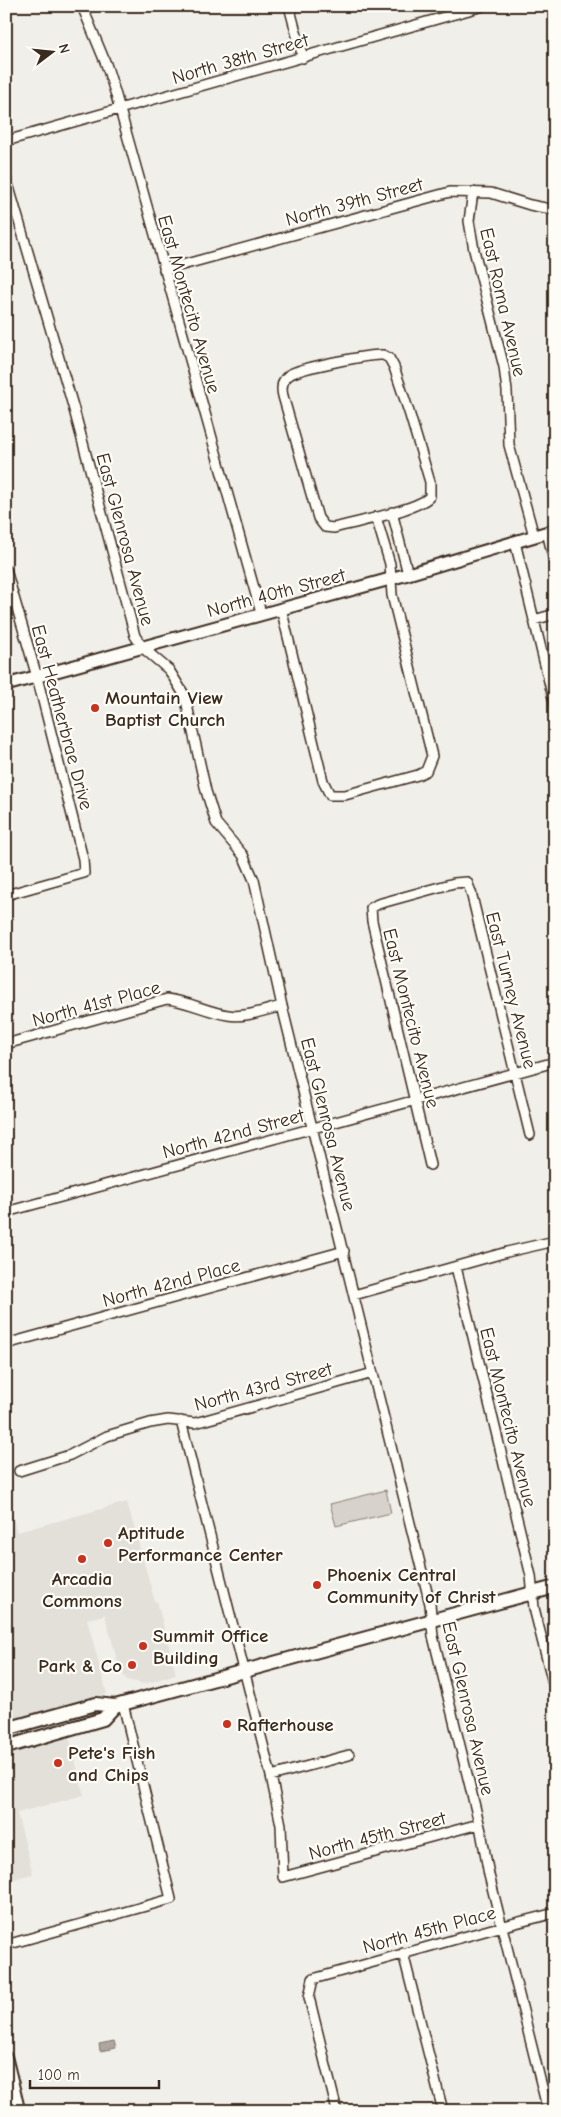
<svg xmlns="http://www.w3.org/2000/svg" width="561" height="2117" viewBox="0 0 561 2117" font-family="'Comic Neue',sans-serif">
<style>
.built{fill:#e3e0da}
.green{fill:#d7d2cc;stroke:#897e75}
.water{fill:#aea69f;stroke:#80746b}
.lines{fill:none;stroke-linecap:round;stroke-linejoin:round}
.street-casing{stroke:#3b2a1e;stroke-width:12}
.secondary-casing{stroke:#3b2a1e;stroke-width:15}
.primary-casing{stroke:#3b2a1e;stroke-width:16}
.street{stroke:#fdfcf7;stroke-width:9}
.secondary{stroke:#fdfcf7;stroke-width:11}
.primary{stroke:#fdfcf7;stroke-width:12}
.poi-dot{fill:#c8321e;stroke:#fdfcf7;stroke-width:2}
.labels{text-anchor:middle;stroke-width:4.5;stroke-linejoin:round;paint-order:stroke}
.street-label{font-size:19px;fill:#3b2a1e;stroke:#fdfcf7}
.poi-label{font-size:19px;font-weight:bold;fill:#3b2a1e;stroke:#fdfcf7;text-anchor:start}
</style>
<rect width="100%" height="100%" fill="#f1efea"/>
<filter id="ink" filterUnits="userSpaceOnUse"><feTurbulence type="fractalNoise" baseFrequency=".02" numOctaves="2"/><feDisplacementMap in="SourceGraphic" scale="10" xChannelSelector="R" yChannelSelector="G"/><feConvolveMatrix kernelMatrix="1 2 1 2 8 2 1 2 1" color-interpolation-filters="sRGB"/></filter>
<g filter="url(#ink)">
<path class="built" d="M6 1494 17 1532 127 1502 155 1602 157 1601 176 1674 145 1684 127 1680 120 1671 105 1615 87 1619 107 1694 6 1721Z
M69 1737 84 1795 17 1813 33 1874 6 1881V1755Z"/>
<path class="green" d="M386 1490 391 1513 336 1526 330 1504Z"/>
<path class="water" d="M114 2041 116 2048 100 2051 99 2044Z"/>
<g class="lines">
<g class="street-casing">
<path id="street" d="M82 6 106 64 115 92 261 613
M289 6 303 58
M6 141 483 6
M6 177 73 406 135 636 143 648 169 670 185 696 206 791 216 823 243 855 254 880 282 1006 430 1604 433 1636 481 1831 489 1875 548 2111
M473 192 469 221 474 250 504 367 507 391 509 445 534 536
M164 270 450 192 491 193 530 205 555 210
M383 355 389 358 394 367 409 412 430 482V496C421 509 353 523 334 528L325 527 318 518 283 396C281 388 282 380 289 375 299 368 370 354 383 355Z
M392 512 408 574
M547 532 555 565
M515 542 555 706
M6 570 37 677 83 859 84 873 6 895
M281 608 323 781 330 795H345L418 775 426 771 432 756 392 595 390 564 376 517
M534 620 555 614
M6 1044 167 999C188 1001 207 1012 228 1015 245 1018 265 1010 282 1006
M430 1165 372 921 371 908 378 904 454 883 467 882 471 892 530 1135
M6 1212 555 1062
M456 1267 531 1576 534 1608 555 1691
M354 1295 507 1252 555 1241
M6 1344 344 1251
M181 1421 271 1776 281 1825 283 1877 479 1824
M19 1471 70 1455 107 1436 150 1423 168 1420 195 1423 373 1373
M271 1776 349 1755
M6 1945 171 1899 123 1704
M403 1953 443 2111
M337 2111 309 1997 313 1979 492 1929 555 1913"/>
</g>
<g class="secondary-casing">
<path id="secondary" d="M6 685 408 574 555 530
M6 2058 19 2111"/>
</g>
<g class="primary-casing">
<path id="primary" d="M6 1729 96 1704 115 1706 555 1587
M6 1747 103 1719 115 1706"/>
</g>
<use href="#street" class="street"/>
<use href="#secondary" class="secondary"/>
<use href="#primary" class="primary"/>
</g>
</g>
<g class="poi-dot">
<circle cx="95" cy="708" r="5"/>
<circle cx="108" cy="1543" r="5"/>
<circle cx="82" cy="1559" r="5"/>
<circle cx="317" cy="1585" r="5"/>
<circle cx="143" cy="1646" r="5"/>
<circle cx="132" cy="1665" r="5"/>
<circle cx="227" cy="1724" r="5"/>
<circle cx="58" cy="1763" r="5"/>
</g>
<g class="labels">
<g class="street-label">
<text transform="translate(240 58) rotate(-16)" y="7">North 38th Street</text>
<text transform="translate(354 201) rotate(-15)" y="7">North 39th Street</text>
<text transform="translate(504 302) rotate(77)" y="7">East Roma Avenue</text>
<text transform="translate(190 304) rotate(74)" y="7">East Montecito Avenue</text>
<text transform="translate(126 539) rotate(75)" y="7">East Glenrosa Avenue</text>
<text transform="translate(276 592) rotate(-15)" y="7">North 40th Street</text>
<text transform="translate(63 717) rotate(75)" y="7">East Heatherbrae Drive</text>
<text transform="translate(512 990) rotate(76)" y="7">East Turney Avenue</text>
<text transform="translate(96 1003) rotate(-15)" y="7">North 41st Place</text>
<text transform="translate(412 1018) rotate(76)" y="7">East Montecito Avenue</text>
<text transform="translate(329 1124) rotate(76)" y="7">East Glenrosa Avenue</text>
<text transform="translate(233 1133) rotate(-15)" y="7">North 42nd Street</text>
<text transform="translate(171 1282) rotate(-15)" y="7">North 42nd Place</text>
<text transform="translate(263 1386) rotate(-15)" y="7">North 43rd Street</text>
<text transform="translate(509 1417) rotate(76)" y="7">East Montecito Avenue</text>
<text transform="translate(469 1708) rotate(77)" y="7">East Glenrosa Avenue</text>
<text transform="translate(377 1835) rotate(-15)" y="7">North 45th Street</text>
<text transform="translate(429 1929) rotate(-15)" y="7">North 45th Place</text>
</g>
<g class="poi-label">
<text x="105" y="704">Mountain View<tspan x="105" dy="22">Baptist Church</tspan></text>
<text x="118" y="1539">Aptitude<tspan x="118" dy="22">Performance Center</tspan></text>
<text x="327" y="1581">Phoenix Central<tspan x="327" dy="22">Community of Christ</tspan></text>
<text x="82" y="1585" text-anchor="middle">Arcadia<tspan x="82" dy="22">Commons</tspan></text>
<text x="153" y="1642">Summit Office<tspan x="153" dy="22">Building</tspan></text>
<text x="122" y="1672" text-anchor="end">Park &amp; Co</text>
<text x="237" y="1731">Rafterhouse</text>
<text x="68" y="1759">Pete's Fish<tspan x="68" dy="22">and Chips</tspan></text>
</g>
</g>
<rect width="561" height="2117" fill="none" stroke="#fdfcf7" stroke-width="25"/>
<rect x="12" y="12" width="536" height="2092" fill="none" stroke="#3b2a1e" stroke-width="2" filter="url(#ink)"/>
<g transform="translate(52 52) rotate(74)" stroke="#fdfcf7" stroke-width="4" paint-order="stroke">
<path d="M0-4L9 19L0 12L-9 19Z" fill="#3b2a1e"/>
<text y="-8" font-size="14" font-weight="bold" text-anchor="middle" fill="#3b2a1e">N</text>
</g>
<path d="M30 2080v8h129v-8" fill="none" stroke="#3b2a1e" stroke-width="2.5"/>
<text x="38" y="2080" font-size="15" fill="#3b2a1e" stroke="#fdfcf7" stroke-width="4" paint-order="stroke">100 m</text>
</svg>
